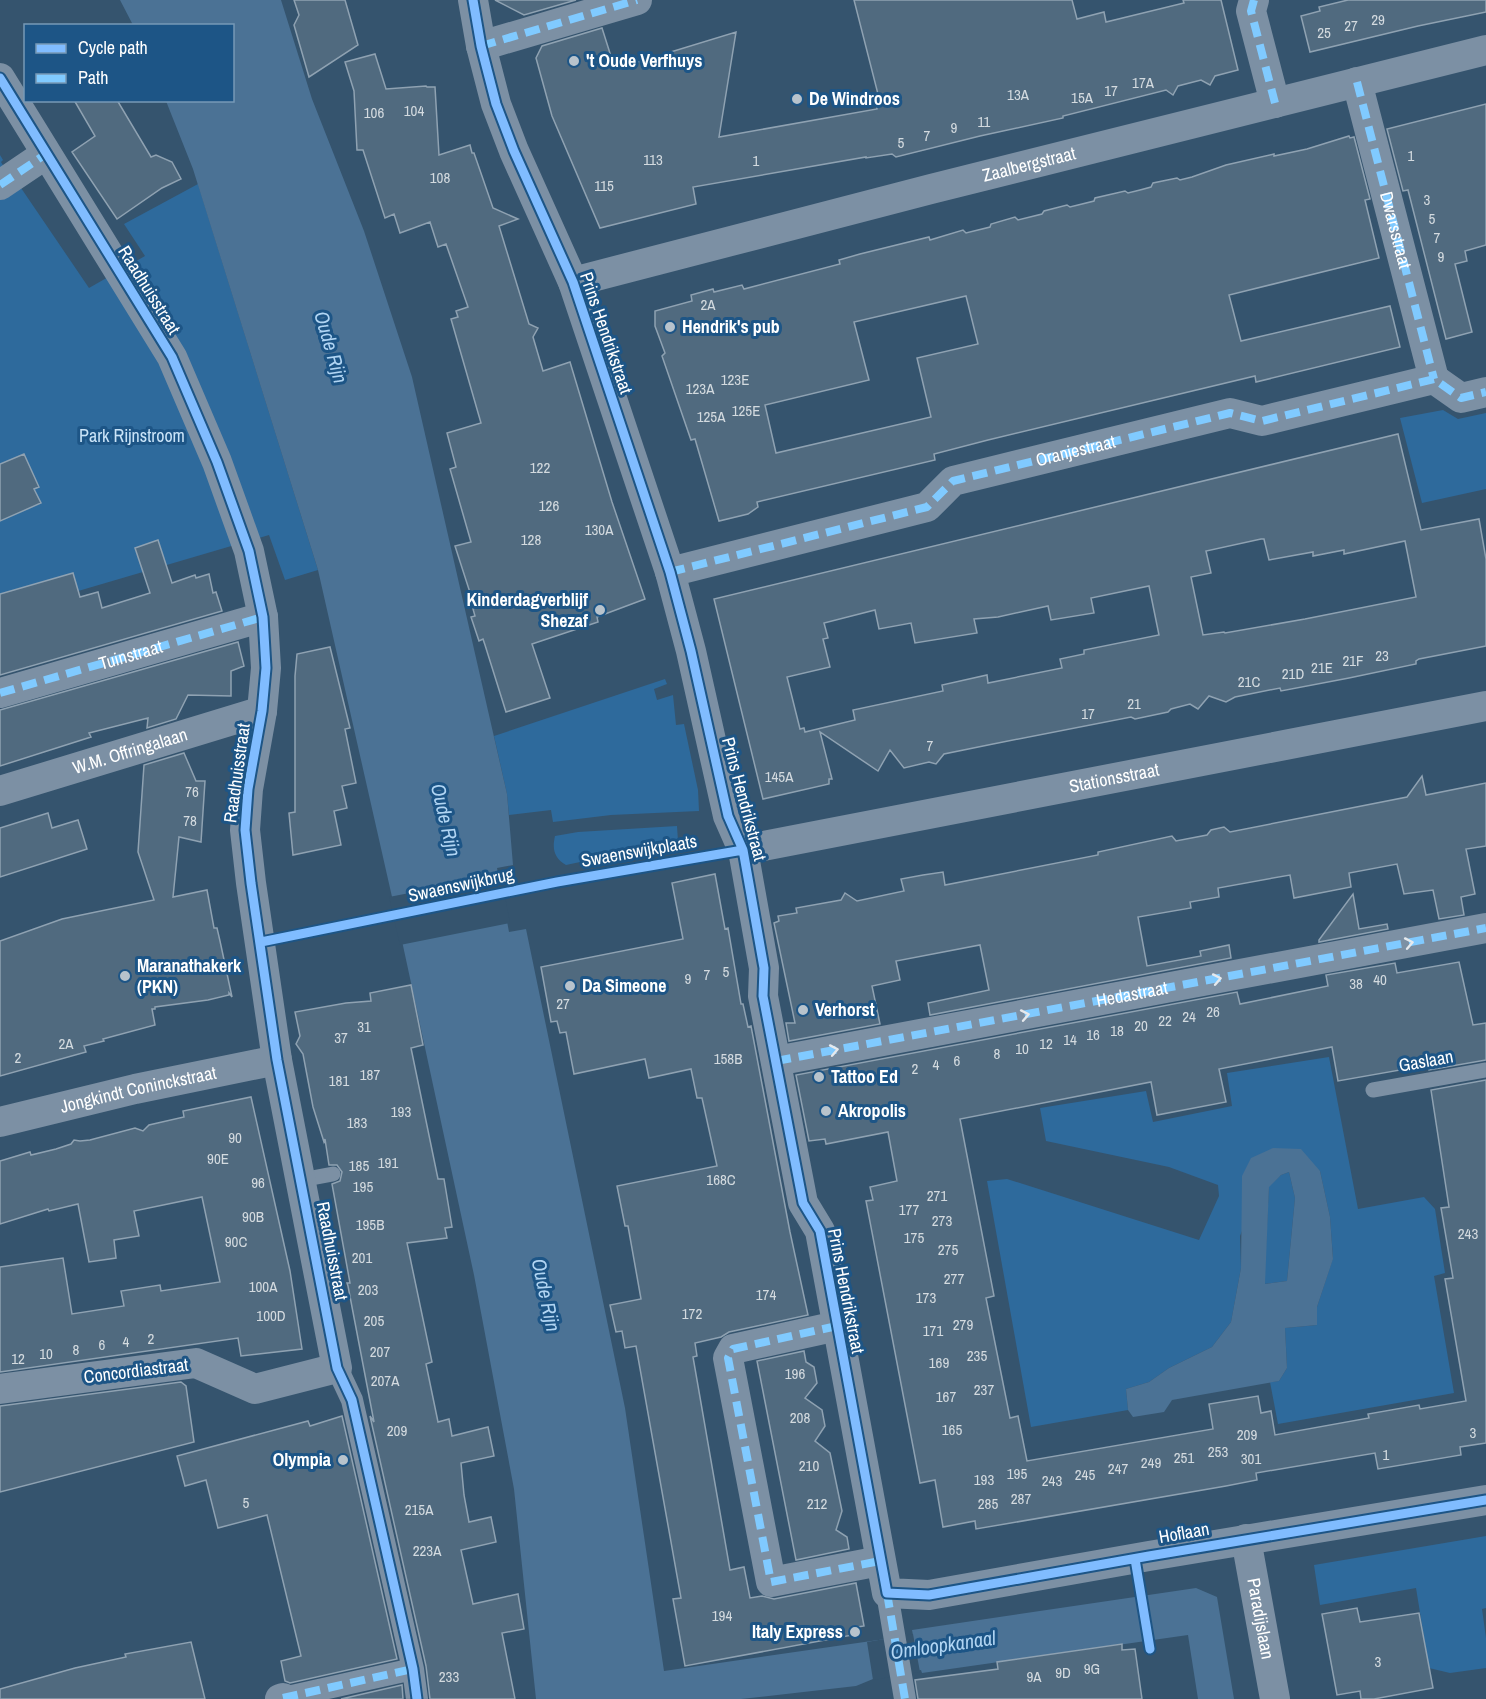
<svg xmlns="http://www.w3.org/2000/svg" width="1486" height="1699" viewBox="0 0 1486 1699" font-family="'Archivo Narrow',sans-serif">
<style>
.green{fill:#2e6a9c}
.water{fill:#4b7295;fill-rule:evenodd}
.pier{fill:#35546e}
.building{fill:#506a7f;stroke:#8fa2b2;stroke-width:1.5;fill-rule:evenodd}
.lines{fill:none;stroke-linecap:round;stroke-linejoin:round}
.service{stroke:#7c90a4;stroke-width:15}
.pedestrian{stroke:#7c90a4;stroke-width:22}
.minor{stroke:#7c90a4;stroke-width:30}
.quiet{stroke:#80caff;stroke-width:8;stroke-dasharray:15 8;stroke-linecap:butt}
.cycleway-casing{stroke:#1d5586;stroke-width:13}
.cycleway{stroke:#80bcff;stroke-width:9}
.oneway{stroke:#e5e9ed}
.poi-dot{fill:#b8c3cc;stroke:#1d5586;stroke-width:2}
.labels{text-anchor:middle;stroke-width:6;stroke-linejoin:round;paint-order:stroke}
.number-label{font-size:15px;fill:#d3dadf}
.poi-label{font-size:18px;font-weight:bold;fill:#fff;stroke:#1d5586;text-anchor:start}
.street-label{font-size:18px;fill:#fff;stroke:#1d5586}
.park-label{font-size:18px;fill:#cae4f8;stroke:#1d5586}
.water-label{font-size:20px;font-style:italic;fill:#b1d5f3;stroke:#1d5586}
</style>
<rect width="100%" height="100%" fill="#35546e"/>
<path class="green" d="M0 155 3 160 1 162 16 187 19 185 89 288 145 256 124 224 198 184 318 570 285 580 269 535 0 614Z
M1443 410 1458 419 1486 413V489L1422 503 1400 418Z
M665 679 667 684 654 689 657 700 673 695 676 725 684 724 698 790 699 811 611 815 553 822 551 810 509 815 507 794 494 736Z
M677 826 678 841 566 865C554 858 552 849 555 836L578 832Z
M1329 1057 1358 1209 1424 1197 1435 1209 1445 1273 1434 1276 1454 1393 1278 1424 1270 1382 1279 1381 1287 1368 1285 1328 1317 1325V1307L1333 1258 1330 1217 1320 1171 1273 1148 1240 1236 1241 1268 1231 1322 1212 1347 1169 1368 1149 1382 1126 1389 1128 1410 1031 1427 987 1181 1007 1179 1199 1240 1219 1196 1218 1185 1169 1167 1046 1141 1040 1108 1146 1091 1153 1122 1232 1106 1227 1073Z
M1289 1172 1295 1198 1287 1281 1264 1284 1269 1186 1281 1175Z
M1486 1536V1608L1482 1609 1486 1638V1668L1450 1673 1429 1668 1416 1588 1320 1605 1314 1565Z"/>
<path class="water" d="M120 0H281L312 99 364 231 412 377 507 794 513 865 497 868 509 932 526 929 625 1408 664 1671 913 1635 912 1630 1196 1588 1217 1597 1234 1699H1198L1188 1635 922 1673 921 1670 873 1679 856 1686 741 1699H536L514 1489 474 1275 402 941 318 570 193 169 166 101 232 100V26L133 25Z
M1273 1148 1301 1149 1320 1171 1330 1217 1333 1259 1317 1307V1325L1285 1328 1287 1368 1279 1381 1172 1400 1164 1412 1133 1417 1128 1410 1126 1389 1149 1382 1169 1368 1212 1347 1231 1322 1241 1268 1242 1176 1251 1158ZM1289 1172 1295 1198 1287 1281 1265 1284 1269 1187 1281 1175Z"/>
<path class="pier" d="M501 875 510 923 400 945 389 897Z
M913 1634 920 1672 873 1680 867 1642Z"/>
<path class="building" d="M294 0H345L358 45 309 77 294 25 299 15Z
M495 0H576L524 15Z
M854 0H1072L1077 19 1104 12 1106 22 1184 3 1183 0H1221L1238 70 1215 76 1210 85 1201 80 1178 86 1173 95 1166 90 1063 116V118L980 136 896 157 892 154 866 158V157L693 187 696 204 600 228 552 116 536 58 542 46 602 28 615 69 736 32 719 137 877 109 875 99 879 98Z
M1348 0H1486V12L1418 26 1310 52 1301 16 1320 11 1319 7Z
M375 54 386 89 426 86 427 87H435L439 155 470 145 472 153H474L493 208 518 219 499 226 529 324 538 328 533 337 543 371 570 362 612 502 645 599 597 617 598 622 532 644 550 698 506 712 485 645 483 639 479 641 471 617 475 616 473 609 475 608 455 546 471 542 450 469 456 467 447 433 481 423 451 319 458 317 456 311 468 307 446 244 438 247 430 222 400 233 394 214 385 218 363 150H357L354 91 345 62Z
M74 100H117L151 157 156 155 172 162 181 179 162 188 117 219 72 152 95 136Z
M1486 104V245L1465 251 1467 261 1455 264 1472 332 1446 339 1408 190 1403 191 1387 129Z
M1349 136 1350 138 1354 137 1370 199 1365 200 1379 258 1229 295 1241 341 1390 306 1400 347 1256 382 1255 376 988 440 934 454 935 460 757 502 758 507 748 514 719 521 695 439 691 440 662 356 665 353 655 326V311L692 301 691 295 713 289 714 292 742 285 744 289 840 264 839 260 860 254 929 237 930 240 963 230 966 233 990 227 991 224 1015 217 1018 220 1042 214 1044 211 1067 205 1070 207 1094 201 1095 198 1125 191 1128 193 1140 190 1151 187 1153 183 1177 178 1180 180 1192 177 1226 165 1274 154V156L1307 149ZM966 296 978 344 917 358 931 417 776 453 765 405 869 380 854 322Z
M1398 434 1421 530 1479 519 1486 559V646L1419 659 1416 661V664L1349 678 1281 691 1280 688 1235 697 1226 702 1209 696 1198 709 1190 704 1171 709 1168 712 1135 719 1131 717 993 744 944 754 936 764 929 762 904 768 890 750 878 771 820 732 832 779H829V784L763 799 714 599ZM1261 539H1264L1269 560 1313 552V556L1344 550V554L1405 541 1416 597 1305 619 1225 633 1224 632 1203 635 1191 577 1211 573 1206 551ZM1149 586 1159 635 1084 650V654L1060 659 1062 668 988 683 987 675 942 685 943 691 853 710 855 720 805 732 804 728 800 729 787 677 830 667 823 639 828 638 824 623 875 610 879 629 911 623 915 643 977 633 974 619 998 617 1048 606 1051 620 1094 613 1091 598Z
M24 454 39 487 34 489 41 503 0 521V464Z
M158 540 172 583 195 575 196 578 209 574 213 593 216 592 222 611 0 675V594L73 573 80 597 98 592 102 608 150 593 135 548Z
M238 642 244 666 231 671V696L188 695 176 719 147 728 148 718 89 733 91 737 0 766V710Z
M330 647 350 728 345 729 356 783 342 786 347 808 334 811 341 845 293 855 289 813 295 812V676L297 654Z
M184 753 196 781H205L201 842 179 837 173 897 207 890 214 928H217L220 941 232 997 229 993V995L208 1000 155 1007V1009H152L155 1025 103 1039 104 1041 84 1046 86 1052 0 1076V941L62 919 154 900 138 852 144 765Z
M1422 776 1426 795 1486 783V846L1466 849 1475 894 1461 897 1464 915 1439 919 1433 890 1404 894 1397 864 1349 873 1351 887 1294 898 1290 875 1218 888 1219 897 1190 902 1191 908 1138 917 1147 966 1201 956 1200 951 1229 945 1231 958 930 1015 928 1003 989 990 980 945 896 961 900 980 872 986 880 1024 789 1041 786 1023H795L774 923 779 921 778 916 797 913 796 908 841 900 845 893 857 901 904 891 901 879 923 875 943 872 945 885 1098 855V852L1172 836 1176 841 1207 835 1211 830 1224 827 1230 832 1407 797Z
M48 813 52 828 78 820 87 849 0 877V828Z
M715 874 725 929 728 928 741 1004H743L748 1027 751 1026 790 1232 808 1315 729 1332 721 1337 695 1343 697 1356 693 1357 730 1570 744 1567 750 1598 762 1596 774 1599 856 1583 864 1626 858 1627V1634L685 1666 673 1599 681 1598 636 1346 625 1348 622 1331 616 1332 610 1305 641 1299 628 1226H625L617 1186 717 1166 702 1098H697L691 1069 649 1078 645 1059 574 1074 566 1032 560 1033 557 1021 551 1022 541 967 683 939 672 883Z
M1353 894 1359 929 1387 924 1388 929 1319 942V940Z
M1459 962 1473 1025 1486 1023V1060L1429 1070 1428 1065 1338 1081 1332 1047 1219 1069 1226 1102 1157 1115 1151 1082 960 1119 994 1296 986 1298 1010 1418 1018 1416 1027 1461 1213 1429 1209 1404 1258 1396 1261 1413 1271 1411 1275 1435 1369 1418 1368 1414 1419 1405 1420 1409 1466 1401 1445 1279 1453 1278 1441 1208 1449 1207 1431 1090 1486 1080V1443L1460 1447 1461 1455 1378 1469 1375 1453 1256 1473 1257 1480 1226 1486 976 1529 975 1521 943 1527 935 1480 920 1483 866 1201 873 1200 870 1187 897 1181 888 1132 826 1144 825 1139 809 1141 796 1075 1237 992 1240 1004 1328 986 1326 975 1395 963 1397 973Z
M411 985 423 1045 411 1048 438 1179H444L452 1227 445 1228 447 1238 407 1243 432 1362 426 1364 438 1422 449 1419 452 1436 488 1427 494 1456 461 1463 464 1495 469 1522 491 1517 496 1542 461 1550 473 1604 518 1594 524 1629 502 1633 515 1699H430L426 1666 370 1416 374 1422 348 1286 347 1283H350L332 1184 340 1181 342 1172 337 1165H329L325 1139 324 1142 313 1107 303 1054 296 1044 300 1036 295 1012 346 1003 371 1001 370 993Z
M251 1097 290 1271 302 1349 241 1356 238 1338 0 1372V1267L63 1258 72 1314 124 1306 121 1291 160 1285 161 1291 220 1282 202 1197 134 1211 139 1236 114 1240 116 1258 89 1262 78 1204 49 1211 48 1209 0 1224V1161L30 1152 31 1155 56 1149 71 1144 74 1140 80 1141 90 1140 135 1128 143 1131 149 1125 184 1117 183 1111Z
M804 1351 806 1362 814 1367 817 1383 805 1398 822 1410 825 1426 815 1441 830 1453 842 1511 836 1530 847 1537 849 1549 796 1560 757 1361Z
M181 1382 186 1386 194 1442 0 1492V1406Z
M342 1416 397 1659 290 1683 285 1681 281 1661 301 1656 267 1515 218 1528 206 1480 185 1486 177 1456 308 1421 310 1426Z
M1357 1608 1360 1622 1419 1613 1433 1688 1374 1699H1361L1360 1691 1337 1695 1322 1614Z
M191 1642 205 1699H0V1689L75 1668 126 1657 125 1654Z
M1122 1644V1650L1135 1649 1142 1699H918L915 1680 998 1669 997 1662Z
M402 1685 403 1699H341Z"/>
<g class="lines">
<path class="service" d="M1373 1090 1486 1070
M301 1180 333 1174"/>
<path class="pedestrian" d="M337 1368 352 1400 413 1669 417 1699
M887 1593 905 1699
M283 1698 413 1669"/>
<g class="minor">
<path d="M473 0 481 46 496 104 514 151 573 282 670 572 691 651 728 816 743 850 764 968 763 996 803 1203 820 1231 887 1593 929 1595 1149 1556 1486 1500"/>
<path d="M1254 0 1251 11 1275 103"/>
<path d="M481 46 637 0"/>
<path d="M0 78 172 357 217 462 249 551 263 617 266 668 262 711 248 789 245 830 251 883 277 1060 337 1368 255 1389 196 1363 0 1389"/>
<path id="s1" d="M1357 82 1434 379"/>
<path d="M0 185 46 154"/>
<path id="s2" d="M573 282 931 189 1486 50"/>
<path d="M670 572 927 507 953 481 1230 413 1262 421 1434 379 1461 398 1486 392"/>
<path d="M0 693 263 617"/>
<path id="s3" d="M0 791 262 711"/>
<path id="s4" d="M743 850 1486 706"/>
<path d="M776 1061 1486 928"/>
<path id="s5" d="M0 1122 135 1089 277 1060"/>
<path d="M837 1326 733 1349 728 1358 771 1582 880 1561"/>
<path id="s6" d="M1246 1539 1275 1699"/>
<path d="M280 1699 283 1698"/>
</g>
<g class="quiet">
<path d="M1254 0 1251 11 1275 103"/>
<path d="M481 46 637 0"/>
<path d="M1357 82 1434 379"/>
<path d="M0 185 46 154"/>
<path id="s7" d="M670 572 927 507 953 481 1230 413 1262 421 1434 379 1461 398 1486 392"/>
<path id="s8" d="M0 693 263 617"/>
<path id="s9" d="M776 1061 1486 928"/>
<path d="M837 1326 733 1349 728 1358 771 1582 880 1561"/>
<path d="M887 1593 905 1699"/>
<path d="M283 1698 413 1669"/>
</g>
<g class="cycleway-casing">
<path id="cycleway" d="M473 0 481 46 496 104 514 151 573 282 670 572 691 651 728 816 743 850 764 968 763 996 803 1203 820 1231 887 1593 929 1595 1149 1556 1486 1500
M0 78 172 357 217 462 249 551 263 617 266 668 262 711 248 789 245 830 251 883 277 1060 337 1368 352 1400 413 1669 417 1699
M261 942 557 882 743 850
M1135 1559 1150 1649"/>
</g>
<use href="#cycleway" class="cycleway"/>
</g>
<defs><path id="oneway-chevron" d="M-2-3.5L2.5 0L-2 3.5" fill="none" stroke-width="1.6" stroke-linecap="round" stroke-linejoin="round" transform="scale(1.5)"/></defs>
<g class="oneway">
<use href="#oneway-chevron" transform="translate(1409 943) rotate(-11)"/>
<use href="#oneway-chevron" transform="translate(1217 979) rotate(-11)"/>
<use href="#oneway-chevron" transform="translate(1025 1015) rotate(-11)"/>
<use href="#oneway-chevron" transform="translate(834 1050) rotate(-11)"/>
</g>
<g class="poi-dot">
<circle cx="574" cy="61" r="6"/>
<circle cx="797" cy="99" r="6"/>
<circle cx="670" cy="327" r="6"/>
<circle cx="600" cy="610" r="6"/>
<circle cx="125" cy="976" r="6"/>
<circle cx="570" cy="986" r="6"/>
<circle cx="803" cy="1010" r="6"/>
<circle cx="819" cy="1077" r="6"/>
<circle cx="826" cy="1111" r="6"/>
<circle cx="343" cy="1460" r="6"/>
<circle cx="855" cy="1632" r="6"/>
</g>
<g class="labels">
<g class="number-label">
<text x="1378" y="25">29</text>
<text x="1351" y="31">27</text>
<text x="1324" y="38">25</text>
<text x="1143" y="88">17A</text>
<text x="1111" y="96">17</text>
<text x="1018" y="100">13A</text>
<text x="1082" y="103">15A</text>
<text x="414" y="116">104</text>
<text x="374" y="118">106</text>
<text x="984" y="127">11</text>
<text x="954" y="133">9</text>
<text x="927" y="141">7</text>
<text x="901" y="148">5</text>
<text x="1411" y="161">1</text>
<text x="653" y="165">113</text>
<text x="756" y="166">1</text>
<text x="440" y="183">108</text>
<text x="604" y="191">115</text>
<text x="1427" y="205">3</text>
<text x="1432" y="224">5</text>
<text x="1437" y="243">7</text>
<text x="1441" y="262">9</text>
<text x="708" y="310">2A</text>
<text x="735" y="385">123E</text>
<text x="700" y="394">123A</text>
<text x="746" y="416">125E</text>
<text x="711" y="422">125A</text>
<text x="540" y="473">122</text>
<text x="549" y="511">126</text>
<text x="599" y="535">130A</text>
<text x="531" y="545">128</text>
<text x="1382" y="661">23</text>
<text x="1353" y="666">21F</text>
<text x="1322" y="673">21E</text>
<text x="1293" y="679">21D</text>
<text x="1249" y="687">21C</text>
<text x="1134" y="709">21</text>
<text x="1088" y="719">17</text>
<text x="930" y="751">7</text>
<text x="779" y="782">145A</text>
<text x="192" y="797">76</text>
<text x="190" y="826">78</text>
<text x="726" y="977">5</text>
<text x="707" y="980">7</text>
<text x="688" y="984">9</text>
<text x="1380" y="985">40</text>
<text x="1356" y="989">38</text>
<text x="563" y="1009">27</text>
<text x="1213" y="1017">26</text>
<text x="1189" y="1022">24</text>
<text x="1165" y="1026">22</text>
<text x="1141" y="1031">20</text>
<text x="364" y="1032">31</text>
<text x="1117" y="1036">18</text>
<text x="1093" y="1040">16</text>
<text x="341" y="1043">37</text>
<text x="1070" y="1045">14</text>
<text x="66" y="1049">2A</text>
<text x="1046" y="1049">12</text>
<text x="1022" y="1054">10</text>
<text x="997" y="1059">8</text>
<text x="18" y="1063">2</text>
<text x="728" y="1064">158B</text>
<text x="957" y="1066">6</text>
<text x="936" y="1070">4</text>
<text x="915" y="1074">2</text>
<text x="370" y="1080">187</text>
<text x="339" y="1086">181</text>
<text x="401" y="1117">193</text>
<text x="357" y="1128">183</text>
<text x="235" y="1143">90</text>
<text x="218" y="1164">90E</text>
<text x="388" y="1168">191</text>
<text x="359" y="1171">185</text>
<text x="721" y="1185">168C</text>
<text x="258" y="1188">96</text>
<text x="363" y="1192">195</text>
<text x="937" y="1201">271</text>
<text x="909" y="1215">177</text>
<text x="253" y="1222">90B</text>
<text x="942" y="1226">273</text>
<text x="370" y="1230">195B</text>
<text x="1468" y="1239">243</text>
<text x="914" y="1243">175</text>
<text x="236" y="1247">90C</text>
<text x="948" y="1255">275</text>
<text x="362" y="1263">201</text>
<text x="954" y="1284">277</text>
<text x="263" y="1292">100A</text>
<text x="368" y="1295">203</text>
<text x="766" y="1300">174</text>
<text x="926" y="1303">173</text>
<text x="692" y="1319">172</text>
<text x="271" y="1321">100D</text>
<text x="374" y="1326">205</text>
<text x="963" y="1330">279</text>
<text x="933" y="1336">171</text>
<text x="151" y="1344">2</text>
<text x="126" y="1347">4</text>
<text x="102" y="1350">6</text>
<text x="76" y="1355">8</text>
<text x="380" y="1357">207</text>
<text x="46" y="1359">10</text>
<text x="977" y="1361">235</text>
<text x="18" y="1364">12</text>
<text x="939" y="1368">169</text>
<text x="795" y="1379">196</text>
<text x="385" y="1386">207A</text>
<text x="984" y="1395">237</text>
<text x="946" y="1402">167</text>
<text x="800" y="1423">208</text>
<text x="952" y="1435">165</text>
<text x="397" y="1436">209</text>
<text x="1473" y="1438">3</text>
<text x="1247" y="1440">209</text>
<text x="1218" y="1457">253</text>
<text x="1386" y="1460">1</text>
<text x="1184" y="1463">251</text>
<text x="1251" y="1464">301</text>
<text x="1151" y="1468">249</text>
<text x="809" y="1471">210</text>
<text x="1118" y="1474">247</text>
<text x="1017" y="1479">195</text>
<text x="1085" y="1480">245</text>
<text x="984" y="1485">193</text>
<text x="1052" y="1486">243</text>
<text x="1021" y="1504">287</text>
<text x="246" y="1508">5</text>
<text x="817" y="1509">212</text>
<text x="988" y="1509">285</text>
<text x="419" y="1515">215A</text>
<text x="427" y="1556">223A</text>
<text x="722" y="1621">194</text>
<text x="1378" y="1667">3</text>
<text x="1092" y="1674">9G</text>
<text x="1063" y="1678">9D</text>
<text x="449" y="1682">233</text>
<text x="1034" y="1682">9A</text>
</g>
<g class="poi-label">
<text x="586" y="67">'t Oude Verfhuys</text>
<text x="809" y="105">De Windroos</text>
<text x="682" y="333">Hendrik's pub</text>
<text x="588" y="606" text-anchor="end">Kinderdagverblijf<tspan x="588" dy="21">Shezaf</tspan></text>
<text x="137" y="972">Maranathakerk<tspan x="137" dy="21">(PKN)</tspan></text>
<text x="582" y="992">Da Simeone</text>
<text x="815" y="1016">Verhorst</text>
<text x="831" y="1083">Tattoo Ed</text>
<text x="838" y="1117">Akropolis</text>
<text x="331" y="1466" text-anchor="end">Olympia</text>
<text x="843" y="1638" text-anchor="end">Italy Express</text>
</g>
<g class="street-label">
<text dy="6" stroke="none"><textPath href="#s2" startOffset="471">Zaalbergstraat</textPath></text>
<text dy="6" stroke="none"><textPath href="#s1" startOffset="153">Dwarsstraat</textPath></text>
<text transform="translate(149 290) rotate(58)" y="6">Raadhuisstraat</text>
<text transform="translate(606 333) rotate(71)" y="6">Prins Hendrikstraat</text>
<text dy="6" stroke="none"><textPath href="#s7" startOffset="428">Oranjestraat</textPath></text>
<text dy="6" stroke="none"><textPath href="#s8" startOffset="136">Tuinstraat</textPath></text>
<text dy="6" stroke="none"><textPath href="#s3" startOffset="136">W.M. Offringalaan</textPath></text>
<text transform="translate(237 773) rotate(-82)" y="6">Raadhuisstraat</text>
<text dy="6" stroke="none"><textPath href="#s4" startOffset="378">Stationsstraat</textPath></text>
<text transform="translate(744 799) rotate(75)" y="6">Prins Hendrikstraat</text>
<text transform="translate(639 851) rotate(-10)" y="6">Swaenswijkplaats</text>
<text transform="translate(461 885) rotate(-12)" y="6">Swaenswijkbrug</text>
<text dy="6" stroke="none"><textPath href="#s9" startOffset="362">Hedastraat</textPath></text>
<text transform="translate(1426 1061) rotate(-10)" y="6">Gaslaan</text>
<text dy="6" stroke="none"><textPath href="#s5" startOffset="142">Jongkindt Coninckstraat</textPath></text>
<text transform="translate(332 1251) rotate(79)" y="6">Raadhuisstraat</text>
<text transform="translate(846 1291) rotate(79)" y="6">Prins Hendrikstraat</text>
<text transform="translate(136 1371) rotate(-7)" y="6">Concordiastraat</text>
<text transform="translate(1184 1533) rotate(-10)" y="6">Hoflaan</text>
<text dy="6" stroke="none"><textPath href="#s6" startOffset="81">Paradijslaan</textPath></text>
</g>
<g class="park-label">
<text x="132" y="442">Park Rijnstroom</text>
</g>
<g class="water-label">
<text transform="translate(331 347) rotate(74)" y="7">Oude Rijn</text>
<text transform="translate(446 820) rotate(77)" y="7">Oude Rijn</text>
<text transform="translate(546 1295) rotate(78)" y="7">Oude Rijn</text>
<text transform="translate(943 1645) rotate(-8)" y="7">Omloopkanaal</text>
</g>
</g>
<rect x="24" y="24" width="210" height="78" fill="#1d5586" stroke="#7799b6" stroke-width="1.5"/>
<rect x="36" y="44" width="30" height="9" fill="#80bcff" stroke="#7799b6" stroke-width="1.5"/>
<text x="78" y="54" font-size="18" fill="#ffffff">Cycle path</text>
<rect x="36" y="74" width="30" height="9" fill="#80caff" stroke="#7799b6" stroke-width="1.5"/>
<text x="78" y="84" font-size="18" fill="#ffffff">Path</text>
</svg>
